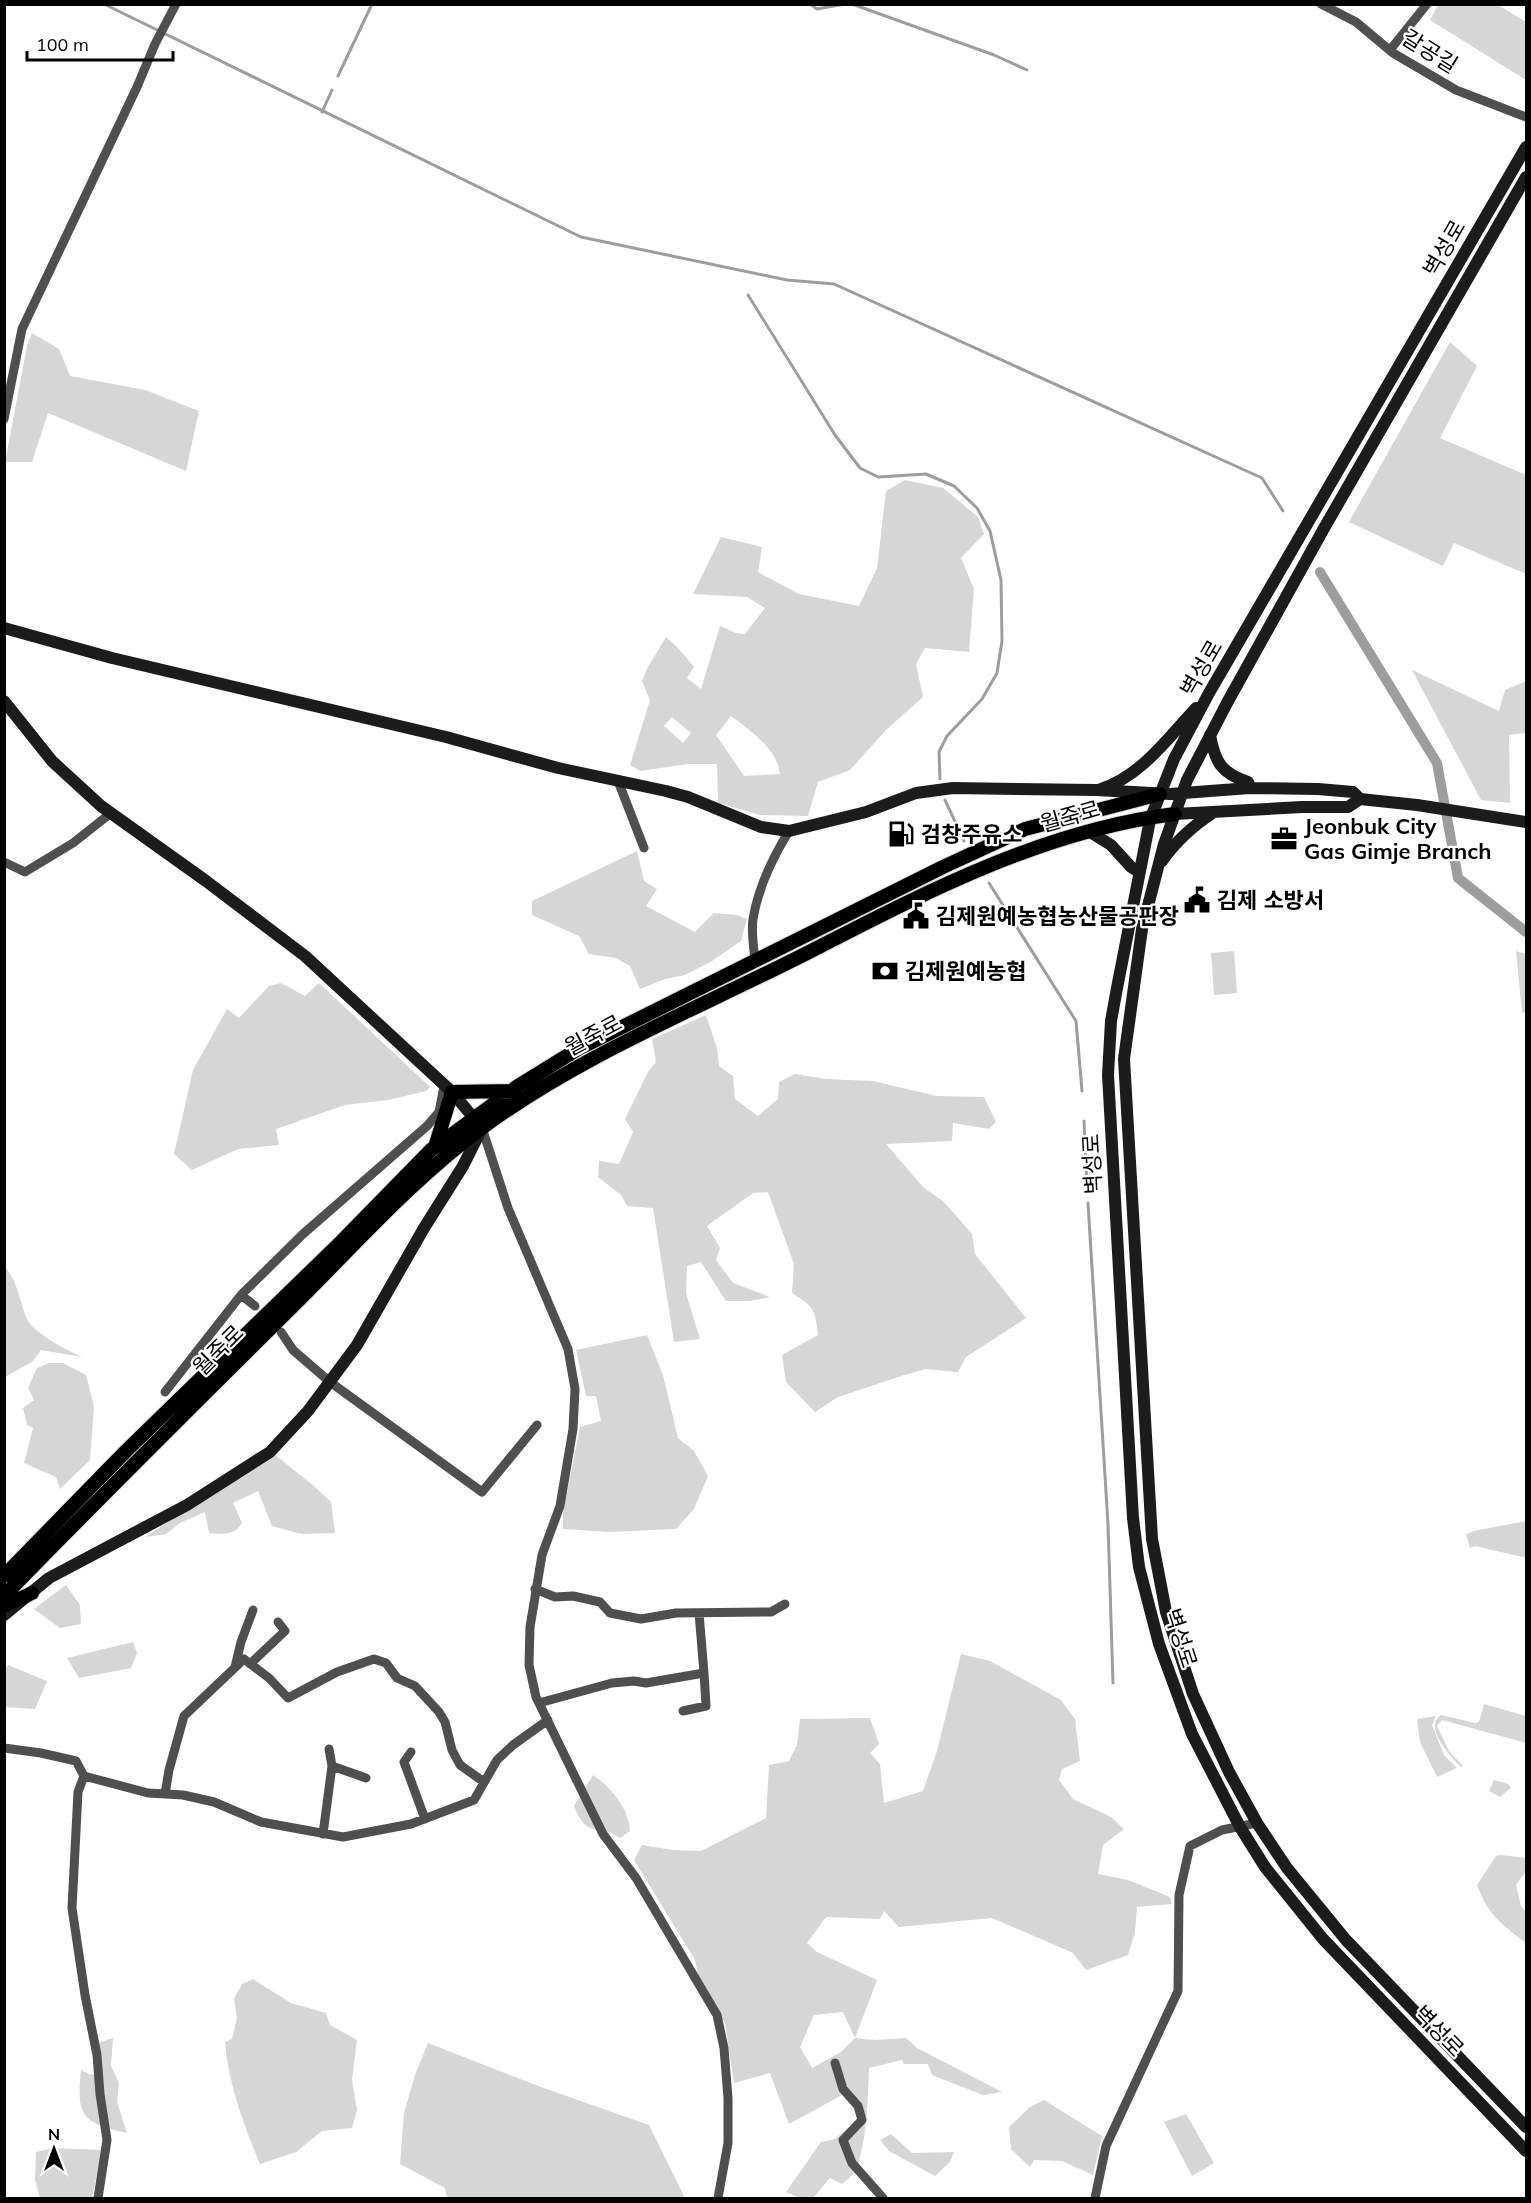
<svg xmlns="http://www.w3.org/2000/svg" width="1531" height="2203" viewBox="0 0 1531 2203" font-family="Mulish,'Noto Sans KR',sans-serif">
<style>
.green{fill:#d6d6d6;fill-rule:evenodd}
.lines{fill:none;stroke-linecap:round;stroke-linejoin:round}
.stream{stroke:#9d9d9d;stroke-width:3}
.canal{stroke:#9d9d9d;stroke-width:10}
.primary-casing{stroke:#dbdbdb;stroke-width:16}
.street{stroke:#4f4f4f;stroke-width:9}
.secondary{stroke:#1c1c1c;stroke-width:12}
.primary{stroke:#000;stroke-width:14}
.labels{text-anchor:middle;stroke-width:4.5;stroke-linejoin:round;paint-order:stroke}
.street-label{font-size:22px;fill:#000;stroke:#fff}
.poi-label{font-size:22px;font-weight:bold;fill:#000;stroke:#fff;text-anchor:start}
</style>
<rect width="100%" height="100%" fill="#fff"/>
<path class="green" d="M1498 5 1526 22V80L1430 20 1438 5Z
M32 333 59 349 70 376 145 390 199 411 186 471 48 413 32 462H5L27 346Z
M1450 342 1477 366 1440 438 1526 475V574L1454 543 1443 566 1349 522Z
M905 480 943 488 978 517 984 534 961 558 974 589 969 652 925 648 916 664 923 697 886 730 850 770 818 782 808 816 760 815 718 803 717 764H688L640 771 630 765 650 700 642 681 648 667 666 637 679 649 694 667 687 678 701 689 720 626 736 633 745 634 765 608 747 597 693 594 721 537 762 547 758 572 799 594 859 606 877 568 886 491ZM731 716C750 731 777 748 780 774L744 776 716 735ZM672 717 691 733 683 743 664 726Z
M1412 670 1499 711 1505 690 1526 681V733L1509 735 1510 803 1481 800Z
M637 851 644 881 657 889 646 906 695 932 714 913 737 915 747 919 741 941 712 961 685 975 665 979 640 989 630 966 616 958 589 954 579 936 532 915V901Z
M1234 951 1237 993 1214 995 1211 953Z
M1516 951 1526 954V1012L1522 1013Z
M281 983 305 996 319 983 430 1087 426 1091 388 1100 345 1105 276 1129 279 1145 238 1149 192 1170 174 1154 193 1070 227 1009 239 1018 269 986Z
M706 1015 717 1048 719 1066 733 1076 735 1099 758 1116 778 1099 779 1082 795 1074 826 1079 873 1081 937 1096 984 1097 996 1122 989 1129 953 1123 952 1141 886 1144 923 1187 944 1202 972 1234 975 1254 1026 1318 966 1357 958 1372 925 1369 901 1376 838 1397 815 1412 786 1382 782 1355 818 1335C815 1309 814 1307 792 1293L794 1264 768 1192 753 1193 707 1226 720 1248 716 1260 733 1283 770 1297 750 1301H726L701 1262 687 1266 686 1293 700 1339 674 1342 653 1208 627 1206 621 1195 598 1177 599 1161 619 1164 633 1132 625 1119 648 1072 656 1062 652 1039Z
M4 1266C18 1281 19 1299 26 1317 32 1333 67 1350 82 1357L41 1350 32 1362 5 1377Z
M647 1335 663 1375 678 1438 694 1451 708 1476 694 1509 676 1529 609 1532 563 1529V1513L580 1427 601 1421 596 1396H586L576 1350Z
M49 1363H63L86 1375 94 1406 90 1460 60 1489 56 1477 24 1463 33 1428 27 1425 23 1408 34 1400 28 1388 37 1368Z
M274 1454 314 1486 331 1502 335 1533 301 1534 272 1526 258 1491 233 1503 242 1523C234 1536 223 1534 209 1533L205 1512 180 1523 166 1534 145 1537Z
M1526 1521V1558L1475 1546 1470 1548 1466 1534 1474 1531Z
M66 1585 80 1605 81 1624 60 1628 34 1609Z
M133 1642 137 1653 131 1668 79 1678 67 1658Z
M961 1654 990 1661 1061 1700 1075 1719 1080 1761 1062 1769 1059 1780 1073 1799 1111 1817 1124 1829 1103 1845 1098 1874 1128 1880 1170 1897 1172 1904 1137 1907 1135 1933 1128 1955 1086 1970 1073 1953 992 1918 899 1927 884 1911 880 1919 826 1917 807 1943 817 1952 877 1980 855 2038 875 2040 906 2038 917 2048 1002 2092 983 2095 932 2075 928 2064H904L902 2060 869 2068C868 2093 867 2154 853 2174 850 2178 845 2181 842 2184L830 2178 813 2198H800L786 2192 821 2142 835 2139 858 2120 853 2105 842 2095 789 2124 770 2073 734 2083 725 2023 701 1988 695 1960 634 1860 642 1845 673 1850 701 1851 766 1818 769 1765 789 1761 797 1745 800 1719 870 1718 879 1744 870 1753 880 1764 884 1803 923 1791 937 1751ZM843 2012 855 2038 841 2052 812 2068 800 2047 814 2015Z
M8 1665 47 1681 35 1709 5 1707V1672Z
M1484 1704 1526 1716V1743L1442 1720 1437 1726 1449 1751 1463 1766 1461 1767C1450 1756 1423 1727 1441 1715L1475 1723 1479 1722Z
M1436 1716 1432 1725 1444 1755 1457 1768 1437 1777 1420 1742 1417 1719Z
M593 1775C611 1787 629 1809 630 1831L620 1838C598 1822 588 1841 574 1806Z
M1494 1780 1508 1784 1511 1788 1500 1797 1489 1791Z
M1501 1855 1526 1858V1871L1516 1885 1521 1906 1526 1912V1943C1500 1923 1489 1916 1477 1885L1496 1856Z
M253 1979 291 2003 326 2013 330 2025 357 2040 352 2080 357 2110 352 2128 322 2131 296 2152 260 2164C244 2126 228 2083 225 2042L232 2039 237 2018 234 1999 242 1984Z
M113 2038 111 2066 119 2083 117 2102 127 2133C82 2123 76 2116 81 2070L91 2075 101 2071 98 2043Z
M428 2043 541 2087 649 2125 685 2198H447L445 2188 400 2164 404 2113 415 2075Z
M1044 2100 1102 2136 1093 2175 1062 2161 1034 2160 1030 2167 1011 2149 1009 2127 1030 2107Z
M1186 2114 1214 2163 1192 2176 1164 2122Z
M891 2134 912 2153 954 2152 950 2162 935 2176 889 2151 880 2140Z
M52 2148 102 2150 92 2198H40L35 2180 36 2152Z"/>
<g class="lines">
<path class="stream" d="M104 4 581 237 787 280 834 284 1262 478 1283 511
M810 4 817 9 845 4
M852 4 994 55 1027 70
M338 76 372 4
M322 112 332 90
M748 295 835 435 860 468 878 477 926 474 954 486 977 508 990 531 1001 580 1002 641 997 673 982 699 947 736 939 752 940 779
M945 800 964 841
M989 883 1076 1021 1082 1091
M1084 1121 1087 1187
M1088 1203 1108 1524 1113 1683"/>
<path class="canal" d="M1320 572 1437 763 1458 878 1526 932"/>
<g class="primary-casing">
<path id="primary" d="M435 1147 452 1092 512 1091
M4 1576 126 1451 341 1242 431 1150 518 1086 578 1049 943 867 1025 829 1160 794
M4 1596C101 1496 200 1398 299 1300 358 1241 415 1177 483 1127 584 1053 702 1007 813 950 928 891 1045 830 1175 814
M4 1606 32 1593"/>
</g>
<path class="street" d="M1321 4 1356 22 1393 53 1456 90 1526 117
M1390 50 1427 4
M4 419 22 329 137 87 155 44 176 4
M618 781 644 848
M4 862 25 872 73 843 111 813
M755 962C754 948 751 932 753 919 758 888 773 857 789 831
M482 1128 508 1208 568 1349 575 1389 573 1429 560 1506 542 1555 530 1627 529 1665 536 1697 603 1834 636 1878 717 2015 724 2048 728 2098V2143L718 2198
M241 1295 255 1306
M281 1332 293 1350 330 1382 482 1492 537 1425
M165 1392 241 1295 303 1234 427 1126 439 1112 444 1086
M535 1589 555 1597 573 1596 600 1602 610 1613 641 1619 676 1613 771 1612 785 1604
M250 1664 285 1631 278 1622
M235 1667 241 1642 253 1610
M539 1703 612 1683 634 1681 646 1683 704 1673 699 1613
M683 1711 706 1706 704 1673
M4 1748 41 1753 76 1761 84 1776 148 1793 183 1795 214 1802 261 1822 343 1837 411 1824 474 1800 497 1760 513 1745 548 1720
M411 1752 404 1762 425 1819
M332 1766 366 1778
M84 1776 78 1792 72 1908 85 1995 97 2055 100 2094 107 2140 98 2198
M165 1794 169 1770 184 1716 244 1659 269 1678 288 1698 337 1672 374 1659 386 1663 397 1678 415 1686 439 1712 445 1722 452 1750 460 1765 484 1782
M323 1834 332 1766 329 1749
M835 2063 843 2089 858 2106 862 2120 843 2140 852 2163 883 2198
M1095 2198 1106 2146 1178 1991 1179 1895 1190 1846 1222 1830 1257 1823"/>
<path class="secondary" d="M1526 147 1209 693 1174 759 1150 820 1117 988 1111 1021 1108 1075 1133 1518 1139 1567 1159 1644 1192 1734 1240 1827 1265 1867 1323 1939 1526 2151
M1526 177 1323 530 1227 703 1187 780 1164 844 1142 929 1124 1059 1152 1539 1166 1612 1193 1694 1229 1772 1257 1823 1287 1868 1346 1940 1526 2127
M4 628 112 658 446 737 558 768 666 791 688 797 761 827 789 831 866 812 916 793 953 788 1096 790 1170 794 1250 788 1318 789 1353 792 1360 799
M4 701 52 761 101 806 206 881 305 956 452 1092 482 1128 463 1166 424 1228 357 1345 308 1411 270 1452 187 1505 49 1578 4 1615
M1210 735C1215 762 1221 773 1248 782L1250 788
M1101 789C1141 776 1168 738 1196 708
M1175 814 1302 807H1348L1360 799 1417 805 1526 822
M1090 832 1111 845 1131 867 1139 872
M1162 861C1176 841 1194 825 1214 812"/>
<use href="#primary" class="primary"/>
</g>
<defs>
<g id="fuel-bare" transform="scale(2.07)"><path d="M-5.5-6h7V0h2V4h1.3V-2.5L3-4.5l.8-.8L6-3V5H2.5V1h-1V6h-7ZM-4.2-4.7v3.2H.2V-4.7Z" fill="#000" stroke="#fff" stroke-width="2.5" paint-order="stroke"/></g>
<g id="office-bare" transform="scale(2.07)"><path d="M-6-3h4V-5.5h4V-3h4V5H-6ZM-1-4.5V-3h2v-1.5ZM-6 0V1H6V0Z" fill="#000" stroke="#fff" stroke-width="2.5" paint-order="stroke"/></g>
<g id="civic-bare" transform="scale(2.07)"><path d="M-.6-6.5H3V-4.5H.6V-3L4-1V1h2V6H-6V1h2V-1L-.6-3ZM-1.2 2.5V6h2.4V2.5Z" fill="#000" stroke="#fff" stroke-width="2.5" paint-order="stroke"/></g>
<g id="bank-bare" transform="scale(2.07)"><path d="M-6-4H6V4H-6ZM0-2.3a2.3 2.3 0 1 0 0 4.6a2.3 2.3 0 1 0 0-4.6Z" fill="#000" stroke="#fff" stroke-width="2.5" paint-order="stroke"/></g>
</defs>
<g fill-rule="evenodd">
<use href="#fuel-bare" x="901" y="834"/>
<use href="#office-bare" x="1284" y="839"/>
<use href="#civic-bare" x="1197" y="900"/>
<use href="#civic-bare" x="916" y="916"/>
<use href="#bank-bare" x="885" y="971"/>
</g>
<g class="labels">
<g class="street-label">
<text transform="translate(1430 51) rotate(32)" y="8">갈공길</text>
<text transform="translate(1444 248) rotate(-60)" y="8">벽성로</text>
<text transform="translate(1201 668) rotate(-60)" y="8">벽성로</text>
<text transform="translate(1070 816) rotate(-16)" y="8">월죽로</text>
<text transform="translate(593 1035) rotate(-28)" y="8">월죽로</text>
<text transform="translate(1092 1164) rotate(-93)" y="8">벽성로</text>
<text transform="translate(218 1350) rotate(-45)" y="8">월죽로</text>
<text transform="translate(1181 1638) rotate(72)" y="8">벽성로</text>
<text transform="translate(1439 2031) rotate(46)" y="8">벽성로</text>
</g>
<g class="poi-label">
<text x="1304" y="834">Jeonbuk City<tspan x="1304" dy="25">Gas Gimje Branch</tspan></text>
<text x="921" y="842">검창주유소</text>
<text x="1217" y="908">김제 소방서</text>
<text x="936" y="924">김제원예농협농산물공판장</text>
<text x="905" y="979">김제원예농협</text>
</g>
</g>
<rect width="1531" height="2203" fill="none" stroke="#000000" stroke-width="12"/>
<g transform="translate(54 2149)" stroke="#ffffff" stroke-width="4.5" paint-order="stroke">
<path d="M0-4.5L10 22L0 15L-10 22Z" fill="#000000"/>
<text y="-9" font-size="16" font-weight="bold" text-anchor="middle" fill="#000000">N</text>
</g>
<path d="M27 51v9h146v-9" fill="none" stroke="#000000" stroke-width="3"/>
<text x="36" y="51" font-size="18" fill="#000000" stroke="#ffffff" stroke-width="4.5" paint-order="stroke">100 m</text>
</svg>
